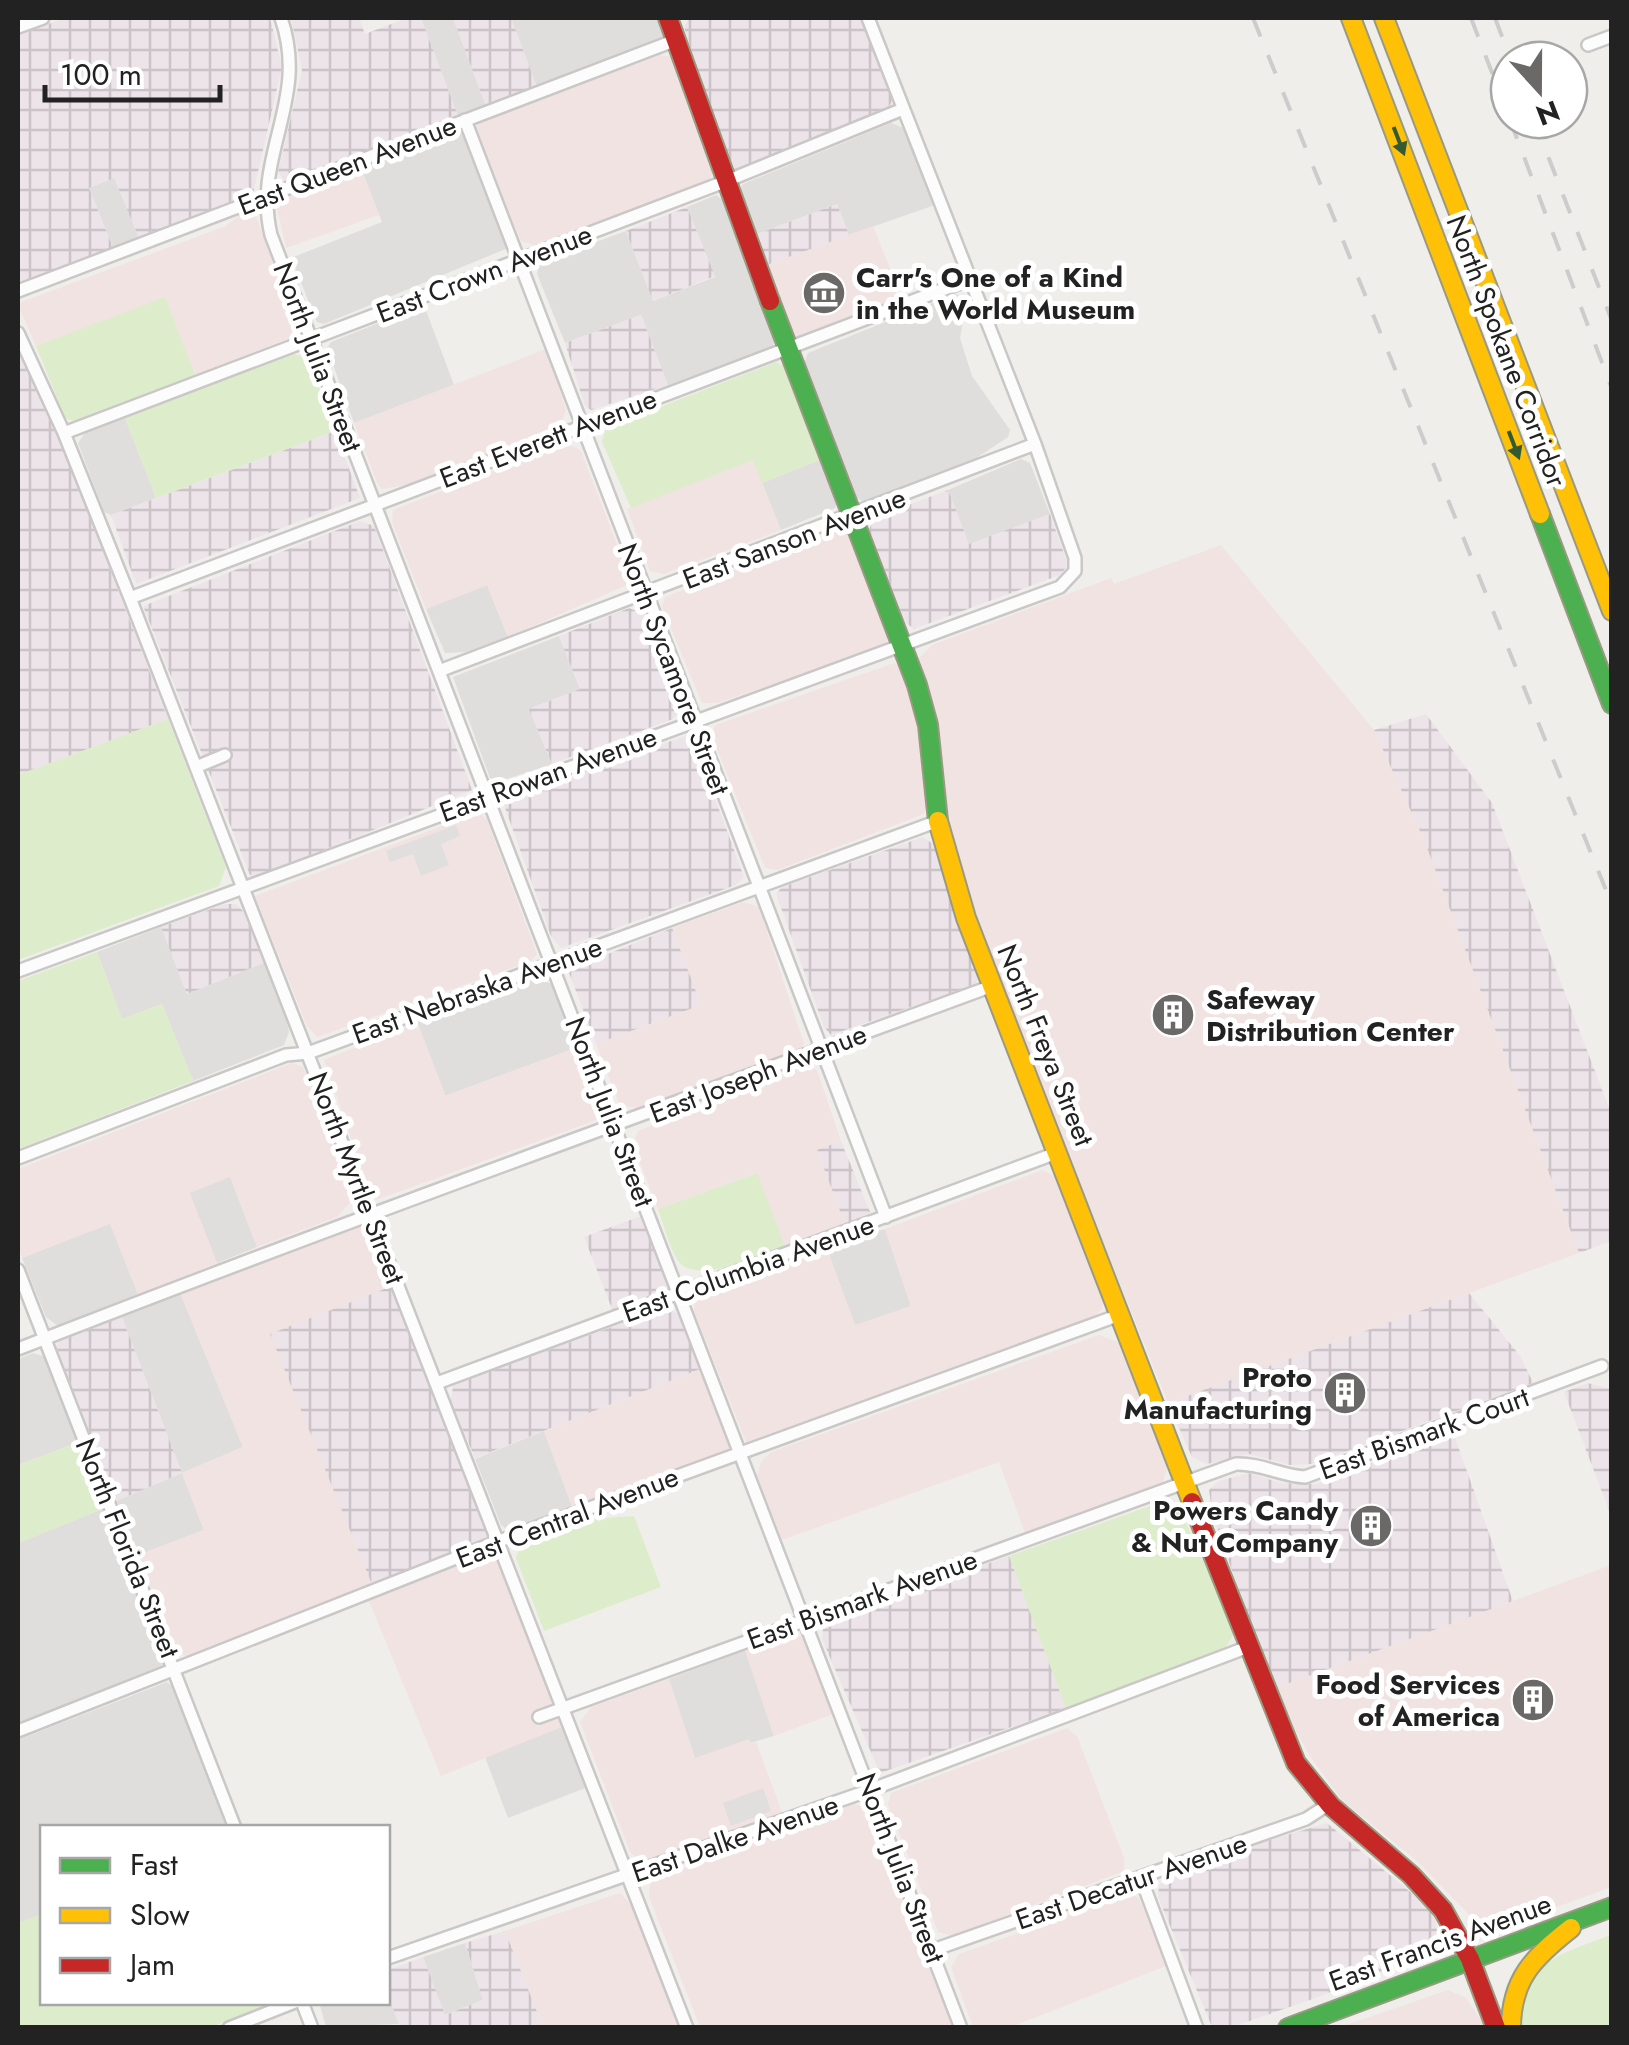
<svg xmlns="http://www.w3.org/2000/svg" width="1629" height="2045" viewBox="0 0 1629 2045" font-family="Jost,sans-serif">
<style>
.residential{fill:#dfdedc}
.commercial{fill:#f1e3e1}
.industrial{fill:url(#industrial-grid)}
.grass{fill:#ddeccb}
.parking{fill:#e0dfde}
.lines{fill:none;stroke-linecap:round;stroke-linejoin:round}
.street-casing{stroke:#c9c8c7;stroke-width:16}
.fast-casing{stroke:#999a82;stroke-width:22}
.slow-casing{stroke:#999a82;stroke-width:22}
.jam-casing{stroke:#999a82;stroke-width:22}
.street{stroke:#fdfcfc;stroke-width:11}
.fast{stroke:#4caf50;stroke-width:18}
.slow{stroke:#ffc107;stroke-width:18}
.jam{stroke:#c62828;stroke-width:18}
.rail{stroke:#ccc;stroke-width:4;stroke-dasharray:20 20;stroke-linecap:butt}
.oneway{fill:#335a34}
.labels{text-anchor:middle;stroke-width:10;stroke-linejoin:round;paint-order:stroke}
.street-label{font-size:28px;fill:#222;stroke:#fff}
.poi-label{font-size:28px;font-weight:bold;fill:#222;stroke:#fff;text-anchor:end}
</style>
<defs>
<pattern id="industrial-grid" width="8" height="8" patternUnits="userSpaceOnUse" patternTransform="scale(2.5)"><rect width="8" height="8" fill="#ede4e9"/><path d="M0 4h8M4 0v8" fill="none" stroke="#cbc3c8"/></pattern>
</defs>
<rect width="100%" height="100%" fill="#f0eeeb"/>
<path class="residential" d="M421 18H453L486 106 458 116Z
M511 18H663L667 38 537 87Z
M891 123 906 129 935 205 849 235 837 204 752 236 737 194 743 184Z
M458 130 465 134 508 248 324 324 317 322 291 258 382 222 360 166Z
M115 177 139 238 113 248 89 188Z
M716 195 723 200 775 339 773 346 668 385 641 315 565 343 537 274 539 263 626 231 653 301 715 277 687 207Z
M955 294 963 297 966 305 960 338 972 376 1010 430 1008 437 966 465 864 502 854 496 804 363 808 353Z
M424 305 454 385 354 423 327 348 331 342Z
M125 418 156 498 111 515 104 512 78 443 85 433Z
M824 458 839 499 835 508 781 530 762 483Z
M1021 459 1030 463 1050 514 969 545 948 490Z
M487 585 508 637 466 652 445 653 426 609Z
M559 636 580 689 529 709 552 764 497 782 490 778 453 677Z
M161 927 187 994 266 962 286 1015 289 1032 284 1045 193 1081 162 1004 122 1019 97 952Z
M537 977 551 984 578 1047 445 1096 417 1022Z
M230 1176 257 1247 217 1263 189 1192Z
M110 1223 138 1294 58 1326 46 1317 22 1258Z
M885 1229 911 1306 855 1326 826 1246Z
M179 1290 243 1447 182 1473 204 1530 138 1555 116 1501 182 1473 121 1315Z
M33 1353 43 1356 79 1442 18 1465V1359Z
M544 1431 573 1509 509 1531 501 1525 475 1459Z
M105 1508 163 1665 18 1724V1543Z
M745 1650 774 1736 695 1759 669 1679Z
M167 1682 174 1688 231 1827 42 1828V1914L18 1923V1740Z
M564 1726 588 1787 508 1818 485 1757Z
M465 1943 483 2000 444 2015 423 1957Z
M388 1995 399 2024 326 2027 319 2002H388Z"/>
<path class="commercial" d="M660 55 674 57 713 172 710 179 539 247 521 241 475 127 491 117Z
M360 166 379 215 286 248 275 200Z
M245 210 256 216 296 328 294 336 195 375 165 298 36 346 19 307 21 302 226 226Z
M873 226 903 301 798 339 789 335 764 266Z
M546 349 566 410 561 424 416 483 382 489 378 485 354 423Z
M566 442 581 451 628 573 627 585 508 637 487 585 426 609 392 522 393 510Z
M753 460 781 530 664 574 650 571 627 509Z
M840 528 855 537 890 637 884 645 852 657 717 703H702L662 607 665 597Z
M1221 545 1374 730 1424 840 1579 1253 1168 1403 1036 1075 962 877 952 843 937 729 918 659 932 645 1012 615 1111 578 1114 584Z
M894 663 903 669 920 733 930 794 924 814 777 870 765 868 712 737 715 725Z
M479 812 487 820 537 954 531 961 317 1037 307 1026 255 896Z
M744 902 759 907 804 1044 797 1051 637 1108 624 1106 618 1101 596 1044 701 1005 672 928Z
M417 1022 446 1096 578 1047 602 1118 376 1200 370 1194 324 1060Z
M292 1063 303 1067 353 1199 337 1217 257 1247 230 1177 190 1193 217 1263 138 1294 110 1224 22 1258 18 1245V1169Z
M806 1065 817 1070 841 1141 817 1151 846 1227 786 1249 756 1173 658 1209 633 1145 638 1131Z
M1043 1170 1059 1178 1104 1291 1102 1309 1093 1318 987 1361 752 1444 746 1442 694 1311 695 1296 826 1246 855 1325 911 1306 885 1229Z
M362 1225 392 1286 271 1334 373 1587 194 1657 185 1656 174 1646 138 1555 204 1530 182 1473 243 1447 179 1290Z
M1099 1335 1125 1345 1169 1462 1163 1482 1025 1533 999 1462 782 1540 757 1475 761 1462 771 1452Z
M700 1369 730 1446 727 1453 573 1509 544 1431Z
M490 1553 495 1555 508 1581 564 1726 441 1776 369 1601Z
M1611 1565V1887L1506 1926 1488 1928 1476 1922 1418 1862 1342 1800 1309 1755 1273 1689Z
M789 1635 801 1636 806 1642 833 1714 774 1736 745 1650Z
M669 1679 695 1758 749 1739 751 1744 756 1742 782 1812 642 1862 630 1852 580 1722 591 1707Z
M1067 1728 1077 1736 1124 1858V1871L952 1936 938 1932 888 1805 891 1793Z
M854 1804 865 1807 872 1815 953 2027H700L649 1897 650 1881Z
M620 1893 631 1904 680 2027H543L505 1931Z
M1132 1893 1140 1900 1166 1966 1011 2027H973L951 1967 959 1954Z
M1448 1990 1466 1998 1486 2027H1340Z"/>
<path class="industrial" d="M65 18H270L282 67 253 194 139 238 114 178 89 188 113 248 18 284V35Z
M291 18H359L365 34 407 18H421L458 116 285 182 278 172 302 70Z
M453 18H511L537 87 486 106Z
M689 18H866L895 92 893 100 886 111 735 170 727 164 684 27Z
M837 204 849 235 764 266 752 236Z
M687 207 715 276 653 301 626 231Z
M641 315 668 385 591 410 585 406 565 343Z
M18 351 55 428 168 719 18 775Z
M335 431 360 498 136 584 111 515Z
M948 490 969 544 1050 514 1068 565 1060 575 914 629 905 622 869 529 876 517Z
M360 521 374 526 472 790 259 876 250 875 143 606Z
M629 608 644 614 678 713 673 719 552 764 529 709 580 689 559 636Z
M1426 714 1492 803 1611 1113V1241L1579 1253 1424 840 1374 730Z
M685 736 696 747 744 877 736 885 561 948 551 936 504 805 512 797Z
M923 837 936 846 940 856 979 973 976 984 831 1035 824 1027 776 894 782 887Z
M225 904H236L245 913 266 962 187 994 161 927Z
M672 928 701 1005 596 1044 568 970Z
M841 1141 870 1212 846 1227 817 1150Z
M644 1215 670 1286 668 1293 614 1314 584 1237Z
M392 1286 490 1532 484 1542 373 1587 270 1334Z
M1469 1293 1521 1357 1533 1383 1312 1464 1290 1465 1249 1454 1207 1464 1192 1457 1168 1403Z
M664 1308 679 1314 700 1369 475 1458 451 1403 453 1385Z
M121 1315 182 1473 116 1501 56 1346 62 1337Z
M1588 1383 1611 1389V1516L1564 1392Z
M1453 1432 1513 1601 1273 1689 1213 1516 1209 1490 1219 1481 1249 1473 1281 1483 1316 1484Z
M1009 1556 1066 1708 880 1773 822 1639 823 1629 829 1620Z
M1327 1823 1426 1905 1435 1916 1437 1931 1430 1949 1419 1958 1310 2000 1232 2027H1212L1158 1897 1159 1884 1270 1840Z
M505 1931 543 2027H400L388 1995V1970L423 1957 445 2015 483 2000 465 1943Z"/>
<path class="grass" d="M165 297 195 375 74 421 65 418 36 346Z
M293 354 308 358 335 431 156 498 125 418Z
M776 362 788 368 824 458 762 483 753 460 631 508 602 442 606 428Z
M168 719 226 867 219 886 18 960V775Z
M97 952 122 1019 162 1004 193 1081 18 1149V981Z
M757 1173 786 1249C763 1256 696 1284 679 1262 669 1248 664 1225 658 1209Z
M79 1442 105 1508 18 1543V1465Z
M1164 1501 1182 1514 1235 1632 1226 1647 1066 1708 1009 1556Z
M634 1516 661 1587 544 1631 516 1558C525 1521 603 1518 634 1516Z
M42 1914V2002L276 2003 211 2027H18V1923Z
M1611 1935V2027H1522C1507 1967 1566 1952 1611 1935Z"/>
<path class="parking" d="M456 825 460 836 441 844 449 865 421 876 413 854 390 862 386 851Z
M763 1788 771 1811 731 1826 723 1803Z"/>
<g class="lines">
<g class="street-casing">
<path id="street" d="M281 18C310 100 252 155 271 235L961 2028
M18 27 43 18
M1588 45 1612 36
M465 120 886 1217
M18 291 676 40
M18 333 64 433 130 598 687 2028
M64 433 724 182 903 109
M130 598 968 280
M439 671 1035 444
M196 767 225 755
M18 971 1060 587 1075 571V558L1035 444 868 18
M18 1158 286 1055 308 1053 938 821
M18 1270 235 1828
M18 1349C340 1223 667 1106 992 986
M437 1383 1059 1152
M539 1717 1236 1464C1261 1463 1281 1476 1305 1477L1602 1366
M18 1731 499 1541 1122 1314
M1141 1878 1197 2028
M933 1950 1306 1819 1326 1806
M388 1958 870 1790 1248 1647
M302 2002 312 2028
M229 2028 295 2002"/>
</g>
<g class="fast-casing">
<path id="fast" d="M770 301 917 685 928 725 938 821
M1540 514 1612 704
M1288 2028 1612 1907"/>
</g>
<g class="slow-casing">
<path id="slow" d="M1351 18 1540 514
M1384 18 1612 611
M938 821 966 918 1192 1502
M1511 2028C1511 1979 1534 1957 1571 1928"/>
</g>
<g class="jam-casing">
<path id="jam" d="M668 18 770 301
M1192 1502 1296 1763 1331 1806 1411 1875 1443 1910 1470 1959 1496 2028"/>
</g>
<use href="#street" class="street"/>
<use href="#fast" class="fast"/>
<use href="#slow" class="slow"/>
<use href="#jam" class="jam"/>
<path class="rail" d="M1253 18 1612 905
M1471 18 1509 117
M1495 18 1511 60
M1510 120 1612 389
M1534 120 1612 321"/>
</g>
<defs><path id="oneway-solid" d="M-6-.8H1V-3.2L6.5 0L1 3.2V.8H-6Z" transform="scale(2.5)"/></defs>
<g class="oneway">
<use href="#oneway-solid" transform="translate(1399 141) rotate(69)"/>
<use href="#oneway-solid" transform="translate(1514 445) rotate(69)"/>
</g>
<defs>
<g id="museum-disc" transform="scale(2.25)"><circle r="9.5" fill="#6a6968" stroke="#fff"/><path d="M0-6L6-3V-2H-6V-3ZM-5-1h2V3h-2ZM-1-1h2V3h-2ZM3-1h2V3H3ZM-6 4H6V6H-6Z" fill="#fff"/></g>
<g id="building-disc" transform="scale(2.25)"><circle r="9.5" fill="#6a6968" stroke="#fff"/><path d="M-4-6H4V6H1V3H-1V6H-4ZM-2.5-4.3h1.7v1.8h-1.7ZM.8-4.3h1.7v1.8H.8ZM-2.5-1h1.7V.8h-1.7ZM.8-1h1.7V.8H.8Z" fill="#fff"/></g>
</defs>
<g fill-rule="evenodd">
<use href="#museum-disc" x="824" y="293"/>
<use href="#building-disc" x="1173" y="1015"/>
<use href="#building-disc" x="1345" y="1393"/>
<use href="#building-disc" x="1371" y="1526"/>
<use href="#building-disc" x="1533" y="1700"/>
</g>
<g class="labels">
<g class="street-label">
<text transform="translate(347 165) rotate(-21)" y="10">East Queen Avenue</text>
<text transform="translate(484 273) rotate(-21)" y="10">East Crown Avenue</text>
<text transform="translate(1507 351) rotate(69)" y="10">North Spokane Corridor</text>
<text transform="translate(318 357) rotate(69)" y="10">North Julia Street</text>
<text transform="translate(548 438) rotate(-21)" y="10">East Everett Avenue</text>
<text transform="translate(794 538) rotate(-21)" y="10">East Sanson Avenue</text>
<text transform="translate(674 669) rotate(69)" y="10">North Sycamore Street</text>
<text transform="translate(548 774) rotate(-20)" y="10">East Rowan Avenue</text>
<text transform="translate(477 990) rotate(-20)" y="10">East Nebraska Avenue</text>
<text transform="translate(1046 1045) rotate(68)" y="10">North Freya Street</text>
<text transform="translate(758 1073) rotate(-21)" y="10">East Joseph Avenue</text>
<text transform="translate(610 1112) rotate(69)" y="10">North Julia Street</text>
<text transform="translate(357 1178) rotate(69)" y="10">North Myrtle Street</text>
<text transform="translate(748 1268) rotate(-20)" y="10">East Columbia Avenue</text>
<text transform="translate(1424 1433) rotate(-20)" y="10">East Bismark Court</text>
<text transform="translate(567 1517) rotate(-21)" y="10">East Central Avenue</text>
<text transform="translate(128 1548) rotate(68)" y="10">North Florida Street</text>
<text transform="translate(862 1599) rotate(-20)" y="10">East Bismark Avenue</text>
<text transform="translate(735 1838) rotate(-19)" y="10">East Dalke Avenue</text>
<text transform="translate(901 1868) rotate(69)" y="10">North Julia Street</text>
<text transform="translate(1131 1881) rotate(-19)" y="10">East Decatur Avenue</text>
<text transform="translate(1440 1942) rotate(-20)" y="10">East Francis Avenue</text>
</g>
<g class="poi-label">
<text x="856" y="287" text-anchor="start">Carr's One of a Kind<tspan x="856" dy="32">in the World Museum</tspan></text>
<text x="1206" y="1009" text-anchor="start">Safeway<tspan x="1206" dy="32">Distribution Center</tspan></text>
<text x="1312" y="1387">Proto<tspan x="1312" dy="32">Manufacturing</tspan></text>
<text x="1338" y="1520">Powers Candy<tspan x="1338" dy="32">&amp; Nut Company</tspan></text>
<text x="1500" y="1694">Food Services<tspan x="1500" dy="32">of America</tspan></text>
</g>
</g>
<rect width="1629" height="2045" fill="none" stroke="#222222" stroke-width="40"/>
<rect x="40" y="1825" width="350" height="180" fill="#ffffff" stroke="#a7a7a7" stroke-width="2.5"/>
<rect x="60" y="1858" width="50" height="15" fill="#4caf50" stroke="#a7a7a7" stroke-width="2.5"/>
<text x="130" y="1875" font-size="30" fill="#222222">Fast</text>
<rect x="60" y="1908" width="50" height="15" fill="#ffc107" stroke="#a7a7a7" stroke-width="2.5"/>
<text x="130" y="1925" font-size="30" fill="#222222">Slow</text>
<rect x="60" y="1958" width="50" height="15" fill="#c62828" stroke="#a7a7a7" stroke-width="2.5"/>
<text x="130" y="1975" font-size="30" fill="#222222">Jam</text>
<g transform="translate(1539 90) rotate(159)"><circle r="48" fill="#ffffff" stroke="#a7a7a7" stroke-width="2.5"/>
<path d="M0-8L18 38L0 25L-18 38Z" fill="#6a6968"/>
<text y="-15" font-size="28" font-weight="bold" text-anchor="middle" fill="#222222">N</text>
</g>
<path d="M45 85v15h175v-15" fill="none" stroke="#222222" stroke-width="5"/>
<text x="60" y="85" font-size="30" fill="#222222" stroke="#ffffff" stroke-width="8" paint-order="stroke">100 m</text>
</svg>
